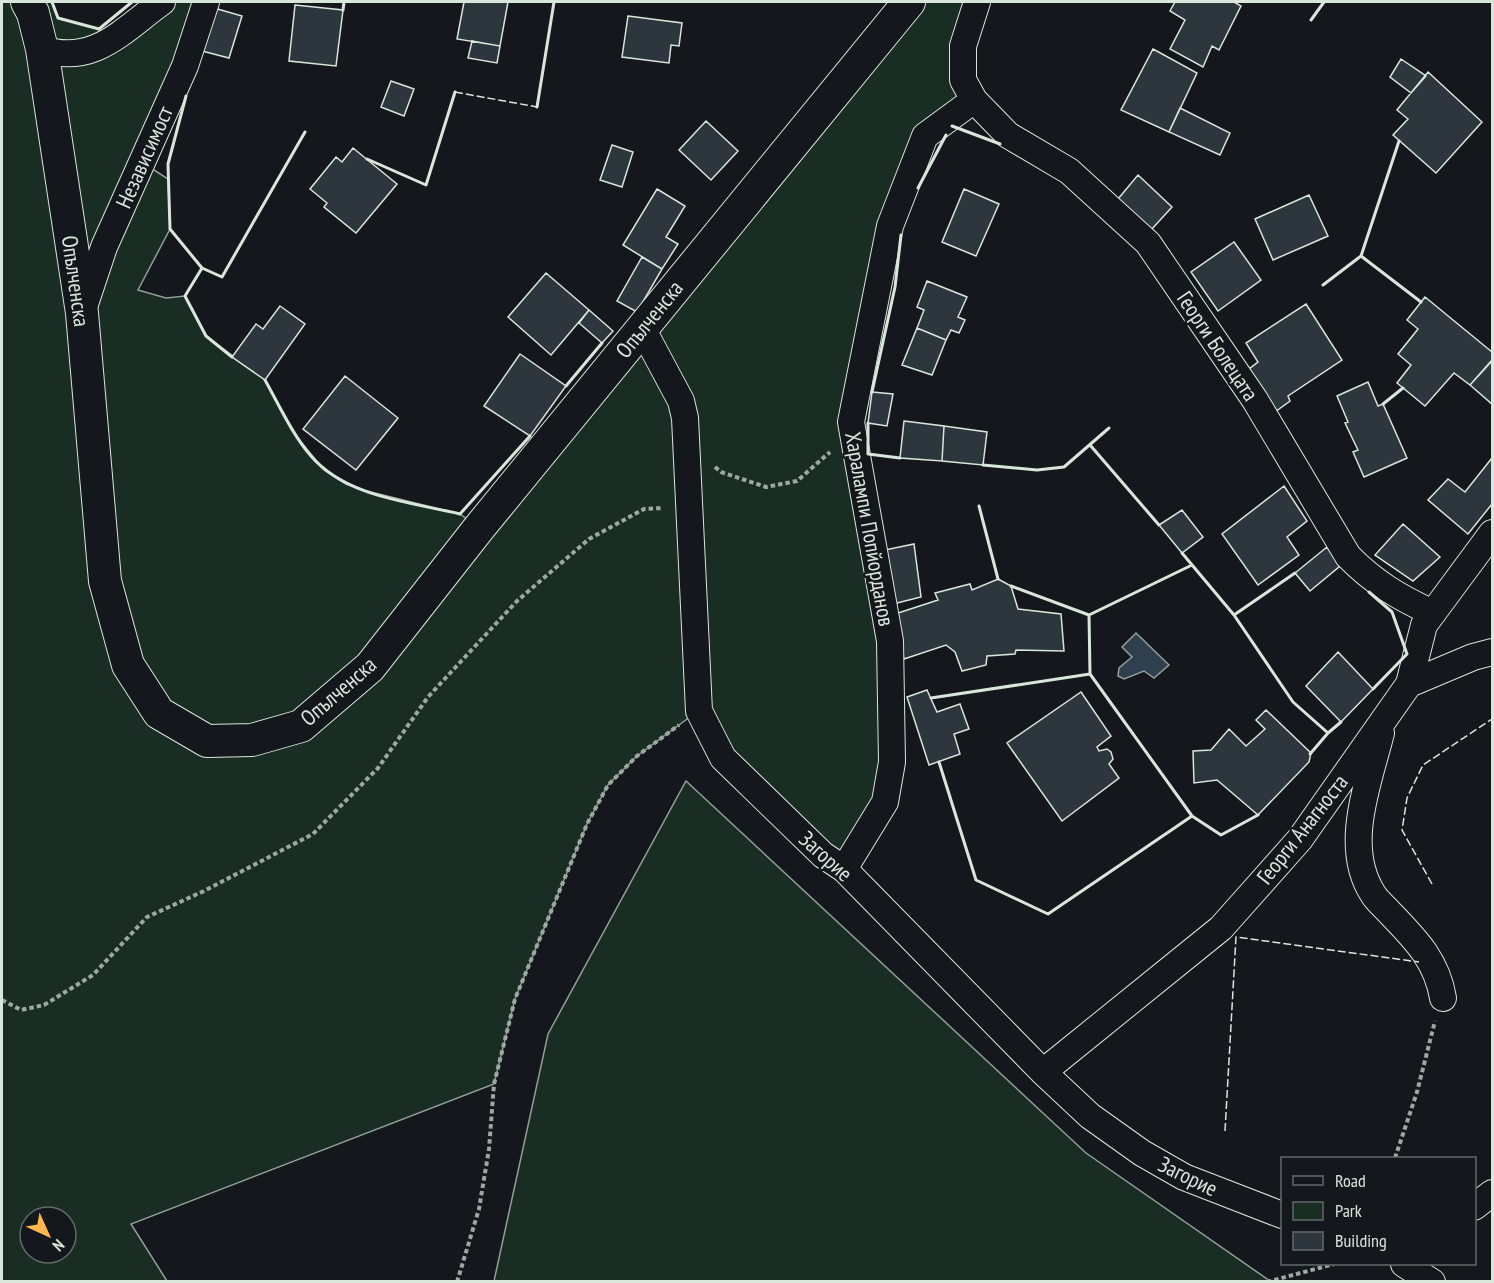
<svg xmlns="http://www.w3.org/2000/svg" width="1494" height="1283" viewBox="0 0 1494 1283" font-family="'PT Sans Narrow',sans-serif">
<style>
.green{fill:#1a2d24;stroke:#939e99;stroke-width:1.5;fill-rule:evenodd}
.water{fill:#2f3f4d;stroke:#939e99;stroke-width:1.5}
.building{fill:#2c363c;stroke:#d8e6dc;stroke-width:1.5}
.lines{fill:none;stroke-linecap:round;stroke-linejoin:round}
.minor-casing{stroke:#d8e6dc;stroke-width:28}
.tertiary-casing{stroke:#d8e6dc;stroke-width:34}
.path{stroke:#9da8a2;stroke-width:4;stroke-dasharray:4.5 3;stroke-linecap:butt}
.minor{stroke:#14181c;stroke-width:26}
.tertiary{stroke:#14181c;stroke-width:32}
.fence{stroke:#d8e6dc;stroke-width:1.5;stroke-dasharray:8 3;stroke-linecap:butt}
.wall{stroke:#d8e6dc;stroke-width:3}
.labels{text-anchor:middle;stroke-width:4.5;stroke-linejoin:round;paint-order:stroke}
.street-label{font-size:22px;fill:#d8e6dc;stroke:#14181c}
</style>
<rect width="100%" height="100%" fill="#14181c"/>
<path class="green" d="M2 2H52L58 18 99 29 103 44 162 2H206L143 163 168 179 170 229 138 290 166 298 185 296 206 336 265 380 297 437 324 470 346 484 363 490 460 514 479 528 909 2H977L974 100 925 136 851 422 892 762 844 869 823 855 698 711 637 756 608 785 587 824 515 999 494 1084 131 1224 167 1281 2 1282ZM30 1217H66V1253H30Z
M686 781 1086 1153 1270 1281H494L548 1034Z"/>
<path class="water" d="M1136 633 1169 665 1154 678 1144 671 1124 679 1118 676 1119 668 1132 657 1122 647Z"/>
<path class="building" d="M464 2H508L500 46 457 39Z
M1175 2H1234L1241 6 1219 50 1212 46 1203 67 1170 49 1185 20 1170 11Z
M295 5 343 10 336 66 289 61Z
M214 8 242 16 229 58 202 51Z
M628 16 682 23 679 46 671 45 669 63 622 57Z
M472 41 500 46 497 63 468 58Z
M1153 49 1197 73 1169 132 1121 110Z
M1401 59 1426 76 1411 93 1390 77Z
M1428 72 1482 122 1436 173 1393 135 1408 119 1397 110Z
M391 81 414 89 404 116 381 107Z
M1180 108 1230 133 1220 155 1169 132Z
M706 121 738 151 711 180 679 150Z
M612 145 633 152 622 187 600 180Z
M353 148 397 184 356 233 324 207 327 203 310 189 336 157 342 162Z
M1138 175 1172 207 1151 230 1118 199Z
M657 189 685 206 666 237 678 244 662 269 623 245Z
M964 189 999 204 976 256 942 242Z
M1309 195 1328 236 1273 260 1255 219Z
M1234 242 1261 280 1218 311 1191 272Z
M642 257 662 269 637 312 617 301Z
M546 273 589 310 551 355 508 317Z
M927 281 967 297 958 317 965 320 959 333 951 330 946 340 917 328 924 310 917 307Z
M1425 297 1492 352V360L1470 385 1454 373 1425 406 1397 383 1411 365 1398 354 1418 329 1407 320Z
M1306 304 1342 360 1288 396 1290 401 1275 412 1245 372 1258 362 1246 343Z
M280 306 305 324 265 380 232 357 256 324 263 329Z
M589 310 613 331 602 343 579 323Z
M917 328 946 340 932 375 902 365Z
M520 354 566 386 530 436 484 406Z
M1492 361V404L1470 385Z
M345 376 398 418 356 470 303 429Z
M1368 382 1378 406 1383 404 1407 458 1364 477 1353 452 1358 450 1345 423 1348 422 1337 396Z
M872 392 893 394 887 426 868 423Z
M904 421 944 426 942 461 900 458Z
M944 426 987 432 983 465 942 461Z
M1492 458V504L1468 534 1428 500 1448 479 1465 492Z
M1284 486 1307 521 1287 537 1299 555 1258 585 1222 534Z
M1182 510 1203 537 1182 553 1159 525Z
M1403 524 1440 557 1413 581 1375 555Z
M914 544 921 597 889 605 880 551Z
M1327 547 1340 566 1310 591 1295 573Z
M998 579 1011 586 1018 609 1061 614 1064 651 1016 650 1015 654 987 656 986 665 962 671 955 652 946 645 904 659 892 615 938 600 935 593 970 584 972 590Z
M1338 652 1373 689 1341 722 1306 686Z
M927 690 937 712 960 704 969 729 954 734 960 754 929 765 907 697Z
M1081 692 1111 736 1097 747 1099 751 1107 749 1111 752 1113 759 1109 764 1119 778 1062 821 1007 743Z
M1266 710 1311 753 1309 762 1258 815 1217 780 1194 783 1193 751 1211 750 1229 729 1246 746 1265 729 1256 720Z"/>
<g class="lines">
<g class="minor-casing">
<path id="minor" d="M977 2 963 46V80L974 100 1008 135 1069 171 1148 243 1255 400 1348 556C1373 582 1400 598 1433 613
M42 49C94 66 123 30 162 2
M82 313 104 247 185 66 206 2
M642 328 681 401 685 418 699 711 723 758 823 855 844 869 1043 1072 1090 1116 1142 1153 1184 1177 1282 1215
M1409 684 1473 657 1492 652
M1381 733C1369 782 1342 846 1373 894 1377 901 1385 907 1391 914 1416 940 1437 961 1443 998
M844 869 885 802 892 762 890 641 851 422 890 226 925 136 974 100
M1043 1072 1221 928 1300 839 1409 684 1424 625 1492 533
M1474 1207 1492 1193
M1404 1264 1432 1282"/>
</g>
<g class="tertiary-casing">
<path id="tertiary" d="M27 2 33 13 42 49 82 313 105 581 128 665 159 713 207 741 252 740 301 726 370 667 479 528 909 2"/>
</g>
<path class="path" d="M715 467 721 472 766 487 797 481 830 452
M2 1000 21 1010 44 1005 93 975 147 917 204 891 313 834 378 768 428 697 517 601 589 539 644 509 663 508
M1395 1158 1417 1092 1435 1021
M457 1282 479 1209 489 1149 494 1084 515 999 587 824 608 785 637 756 679 725
M1267 1282 1334 1264"/>
<use href="#minor" class="minor"/>
<use href="#tertiary" class="tertiary"/>
<path class="fence" d="M455 92 537 107
M1432 884 1402 830 1407 798 1423 765 1492 719
M1225 1131 1236 937 1419 962"/>
<path class="wall" d="M52 2 58 18 99 29 132 2
M343 10 344 2
M1311 20 1324 2
M186 96 168 164 170 229 202 268 222 277 305 132
M537 107 554 2
M952 126 1000 144
M367 159 426 185 455 92
M918 188 946 135
M1361 256 1421 302
M202 268 185 296 206 336 232 357
M1323 285 1361 256 1399 141
M265 380C279 405 292 434 311 456 346 497 410 502 460 514L530 436
M566 386 602 343
M872 392 895 287 901 235
M1383 404 1403 388
M868 423V454L900 458
M1090 445 1159 525
M983 465 1037 470 1064 467 1109 428
M979 506 998 579
M1182 553 1234 615 1293 702 1328 733
M1011 586 1089 615 1192 565
M1369 592 1392 612 1407 654 1373 689
M1089 615 1090 674
M1234 615 1295 573
M931 698 1090 674 1192 816 1048 914 976 880 939 762
M1310 754 1328 733 1341 722
M1192 816 1221 835 1258 815"/>
</g>
<g class="labels">
<g class="street-label">
<text transform="translate(144 157) rotate(-66)" y="8">Независимост</text>
<text transform="translate(76 281) rotate(82)" y="8">Опълченска</text>
<text transform="translate(649 319) rotate(-51)" y="8">Опълченска</text>
<text transform="translate(1218 346) rotate(56)" y="8">Георги Болецата</text>
<text transform="translate(870 529) rotate(80)" y="8">Харалампи Попйорданов</text>
<text transform="translate(338 691) rotate(-41)" y="8">Опълченска</text>
<text transform="translate(1302 829) rotate(-52)" y="8">Георги Анагноста</text>
<text transform="translate(826 856) rotate(42)" y="8">Загорие</text>
<text transform="translate(1188 1176) rotate(26)" y="8">Загорие</text>
</g>
</g>
<rect width="1494" height="1283" fill="none" stroke="#d8e6dc" stroke-width="6"/>
<rect x="1281" y="1157" width="195" height="108" fill="#14181c" stroke="#626a69" stroke-width="1.5"/>
<rect x="1293" y="1176" width="30" height="9" fill="#14181c" stroke="#626a69" stroke-width="1.5"/>
<text x="1335" y="1187" font-size="18" fill="#d8e6dc">Road</text>
<rect x="1293" y="1202" width="30" height="18" fill="#1a2d24" stroke="#626a69" stroke-width="1.5"/>
<text x="1335" y="1217" font-size="18" fill="#d8e6dc">Park</text>
<rect x="1293" y="1232" width="30" height="18" fill="#2c363c" stroke="#626a69" stroke-width="1.5"/>
<text x="1335" y="1247" font-size="18" fill="#d8e6dc">Building</text>
<g transform="translate(48 1235) rotate(135)"><circle r="28" fill="#14181c" stroke="#626a69" stroke-width="1.5"/>
<path d="M0-4.5L10 22L0 15L-10 22Z" fill="#ffb74d"/>
<text y="-9" font-size="16" font-weight="bold" text-anchor="middle" fill="#d8e6dc">N</text>
</g>
</svg>
